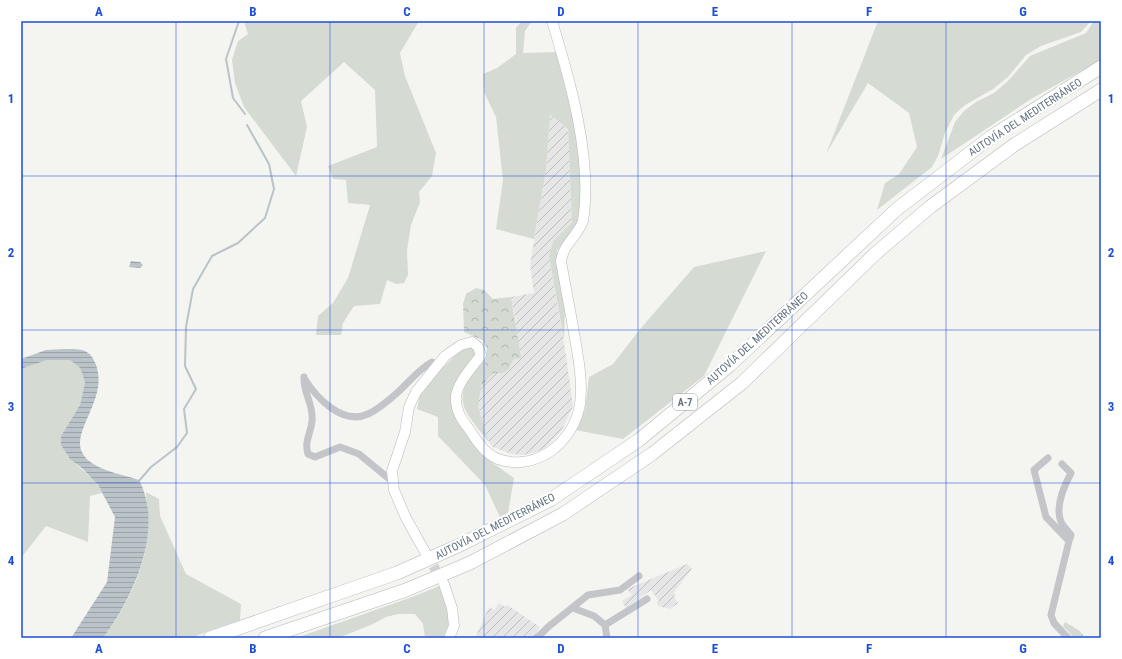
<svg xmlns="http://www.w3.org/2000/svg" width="1122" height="659" viewBox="0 0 1122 659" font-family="'Roboto Condensed',sans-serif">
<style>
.industrial{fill:url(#industrial-furrows)}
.grass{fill:#d5dbd2}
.forest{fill:url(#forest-crowns)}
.water{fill:url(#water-rules)}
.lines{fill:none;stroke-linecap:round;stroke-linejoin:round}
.stream{stroke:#bac3c8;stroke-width:2}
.secondary-tunnel{stroke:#d0d4d5;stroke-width:10;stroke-dasharray:10 5;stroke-linecap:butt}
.secondary-casing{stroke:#b5b8bd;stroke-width:11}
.motorway-casing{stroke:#b5b7bb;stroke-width:14}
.minor{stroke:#c3c5c9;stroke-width:7}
.secondary{stroke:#fff;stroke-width:10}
.motorway{stroke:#fff;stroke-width:13}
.grid{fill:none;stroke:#1d4ed8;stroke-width:1;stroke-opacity:0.55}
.labels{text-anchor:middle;stroke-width:4;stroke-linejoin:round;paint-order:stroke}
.shield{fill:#fff;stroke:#939ca7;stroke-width:1}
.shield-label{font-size:10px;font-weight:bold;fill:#657181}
.street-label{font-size:11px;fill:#657181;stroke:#fff}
.neatline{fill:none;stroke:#1d4ed8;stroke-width:1.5}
.grid-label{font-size:13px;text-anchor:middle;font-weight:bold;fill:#1d4ed8}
</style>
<defs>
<pattern id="industrial-furrows" width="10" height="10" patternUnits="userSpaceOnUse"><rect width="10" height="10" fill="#e5e6e5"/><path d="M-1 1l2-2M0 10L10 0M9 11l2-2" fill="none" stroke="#bdbfbf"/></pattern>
<pattern id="forest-crowns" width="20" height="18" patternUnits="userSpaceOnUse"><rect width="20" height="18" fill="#d5dbd2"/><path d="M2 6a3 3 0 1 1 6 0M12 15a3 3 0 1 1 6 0" fill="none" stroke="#b0b6b0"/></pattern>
<pattern id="water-rules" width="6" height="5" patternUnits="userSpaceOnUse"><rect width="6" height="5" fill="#bac3c8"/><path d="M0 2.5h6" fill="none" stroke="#9ba3a8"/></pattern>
</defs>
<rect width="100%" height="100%" fill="#f4f5f1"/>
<path class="industrial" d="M550 113 568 129 572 222 553 241 549 256 565 349 573 406 562 430 546 447 537 452 524 455 511 454 493 447 488 440 478 406V396L481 387 490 376 493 373H503L508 370 514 359V323H516L511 297 534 293 530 265 546 170Z
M687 564 692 569 674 592 675 595 674 597 678 603 670 609 658 606 657 603 659 601 651 590 626 608 622 601 632 595 627 589Z
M499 603 505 607 507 605 540 627 534 638H475L489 607 494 610Z"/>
<path class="grass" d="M244 21H419L400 53 405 76 436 153 432 176 419 192 420 202 411 225 407 250 408 275 404 283 396 284 387 280 380 304 354 306 343 323 341 335H316L318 316 333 303 348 278 370 205 348 203 346 180 333 179 328 166 377 147 375 90 344 62 301 101 307 127 296 176 244 107 235 83 232 60 238 41 248 34Z
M522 21H532L525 31 523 53 556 52 571 110 579 155 581 199 579 221 557 251 565 310 564 340 549 256 553 241 572 222 568 129 550 114 546 170 534 239 496 229 503 180 496 117 484 92 483 74 497 68 516 54V28Z
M878 21H1091L1081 32 1041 46 1026 55 1008 77 993 89 965 105 954 115 945 133 938 156 932 167 877 210 885 183 899 174 917 147 909 113 868 83 826 154Z
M1094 21H1101V60L1031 99 941 159 955 122 964 111 976 102 994 93 1008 81 1030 56 1086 33Z
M766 251 704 376 623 439 575 430 585 410 589 377 613 364 641 328 694 267Z
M465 346H471L476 351 475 359 458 382 463 429 486 458 514 478 508 513 500 517 485 485 438 436V417L417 409 420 394 437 373Z
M47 360H70L80 368 85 382 80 405 61 436C64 443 66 454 71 459 83 472 94 476 102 493L90 496 88 542 46 526 21 558V369Z
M485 360 478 406 488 440 493 447C464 410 446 400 485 360Z
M146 492 159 499 160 516 186 574 241 604 240 620 196 636 197 638H103C126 608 145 570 148 532 149 519 147 505 146 492Z
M449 582 451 587 441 593C450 611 453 618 445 638H425L423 624 415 614H399L386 617 371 625 338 638H296L412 597Z"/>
<path class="forest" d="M476 288 484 290 493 299 511 297 521 358 514 359 508 370 503 373H493L481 387 487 348 482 340 464 332 463 304 466 294Z
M1065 622 1080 631 1085 638H1074L1063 626Z"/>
<path class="water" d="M131 261 140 262 143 265 140 268 129 267Z
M64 349C80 349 90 348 96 365 108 397 74 428 81 450 88 470 123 474 139 480 165 529 133 598 103 638H71L107 582 115 517 98 485 83 469 70 459 61 445V436L80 405 85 382 80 368 70 360H47L21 369V359L46 350Z"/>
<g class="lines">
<path class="stream" d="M239 21 226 59 233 98 245 114
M138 482 151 467 177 447 187 433 184 409 196 389 185 366 186 327 193 289 212 256 238 243 265 218 274 189 269 164 247 125"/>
<path class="secondary-tunnel" d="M426 553 442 581"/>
<g class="secondary-casing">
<path id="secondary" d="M425 552 406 518 394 490 392 471 405 432 409 407 416 392 445 356 461 345 472 342 478 347 481 355C473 366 458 382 456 396 455 409 461 419 469 429 476 440 485 454 498 459 537 472 574 442 580 404 583 380 578 356 574 333 570 309 565 285 561 261 564 243 577 237 583 221 593 159 570 80 552 21
M444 584 452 608 454 626 449 638"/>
</g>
<g class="motorway-casing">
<path id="motorway" d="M210 638 397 573 460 545 550 500 639 440 730 365 897 209 991 137 1101 67
M265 638 406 590 470 563 563 514 652 454 742 383 876 253 930 207 1014 145 1101 90"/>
</g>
<path class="minor" d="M304 377C303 393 314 405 312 421 311 433 304 441 308 454L315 457 340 447 359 454 393 482
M304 378C316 397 342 426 368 414 379 409 389 400 398 392 409 382 419 369 432 362L437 365
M1048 458 1034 470 1046 517 1069 541 1051 615 1054 623 1068 638
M1062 464 1071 473C1064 486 1055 507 1061 522 1063 526 1068 531 1071 535L1069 541
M573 608 594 616 605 625 647 599
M605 625 607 638
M537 638 548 627 588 595 620 590 639 576"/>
<use href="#secondary" class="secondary"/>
<use href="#motorway" class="motorway"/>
</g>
<path class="grid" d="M176 21V638M330 21V638M484 21V638M638 21V638M792 21V638M946 21V638M21 176H1101M21 330H1101M21 483H1101"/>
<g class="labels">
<rect class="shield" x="673" y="394" width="24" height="16" rx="3"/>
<g class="shield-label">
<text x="685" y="406">A-7</text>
</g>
<g class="street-label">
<text transform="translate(1025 117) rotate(-33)" y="4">AUTOVÍA DEL MEDITERRÁNEO</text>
<text transform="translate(757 338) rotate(-42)" y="4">AUTOVÍA DEL MEDITERRÁNEO</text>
<text transform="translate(495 526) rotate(-27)" y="4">AUTOVÍA DEL MEDITERRÁNEO</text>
</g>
</g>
<rect width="1122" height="659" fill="none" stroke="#ffffff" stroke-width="44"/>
<rect x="22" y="22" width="1078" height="615" class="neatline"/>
<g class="grid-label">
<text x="99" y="16">A</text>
<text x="253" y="16">B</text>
<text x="407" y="16">C</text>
<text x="561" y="16">D</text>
<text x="715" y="16">E</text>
<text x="869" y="16">F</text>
<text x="1023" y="16">G</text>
<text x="11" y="103">1</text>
<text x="1111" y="103">1</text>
<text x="11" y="257">2</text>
<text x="1111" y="257">2</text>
<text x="11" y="411">3</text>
<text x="1111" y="411">3</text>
<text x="11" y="565">4</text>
<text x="1111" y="565">4</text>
<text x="99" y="653">A</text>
<text x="253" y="653">B</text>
<text x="407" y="653">C</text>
<text x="561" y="653">D</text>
<text x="715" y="653">E</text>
<text x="869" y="653">F</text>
<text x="1023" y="653">G</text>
</g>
</svg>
